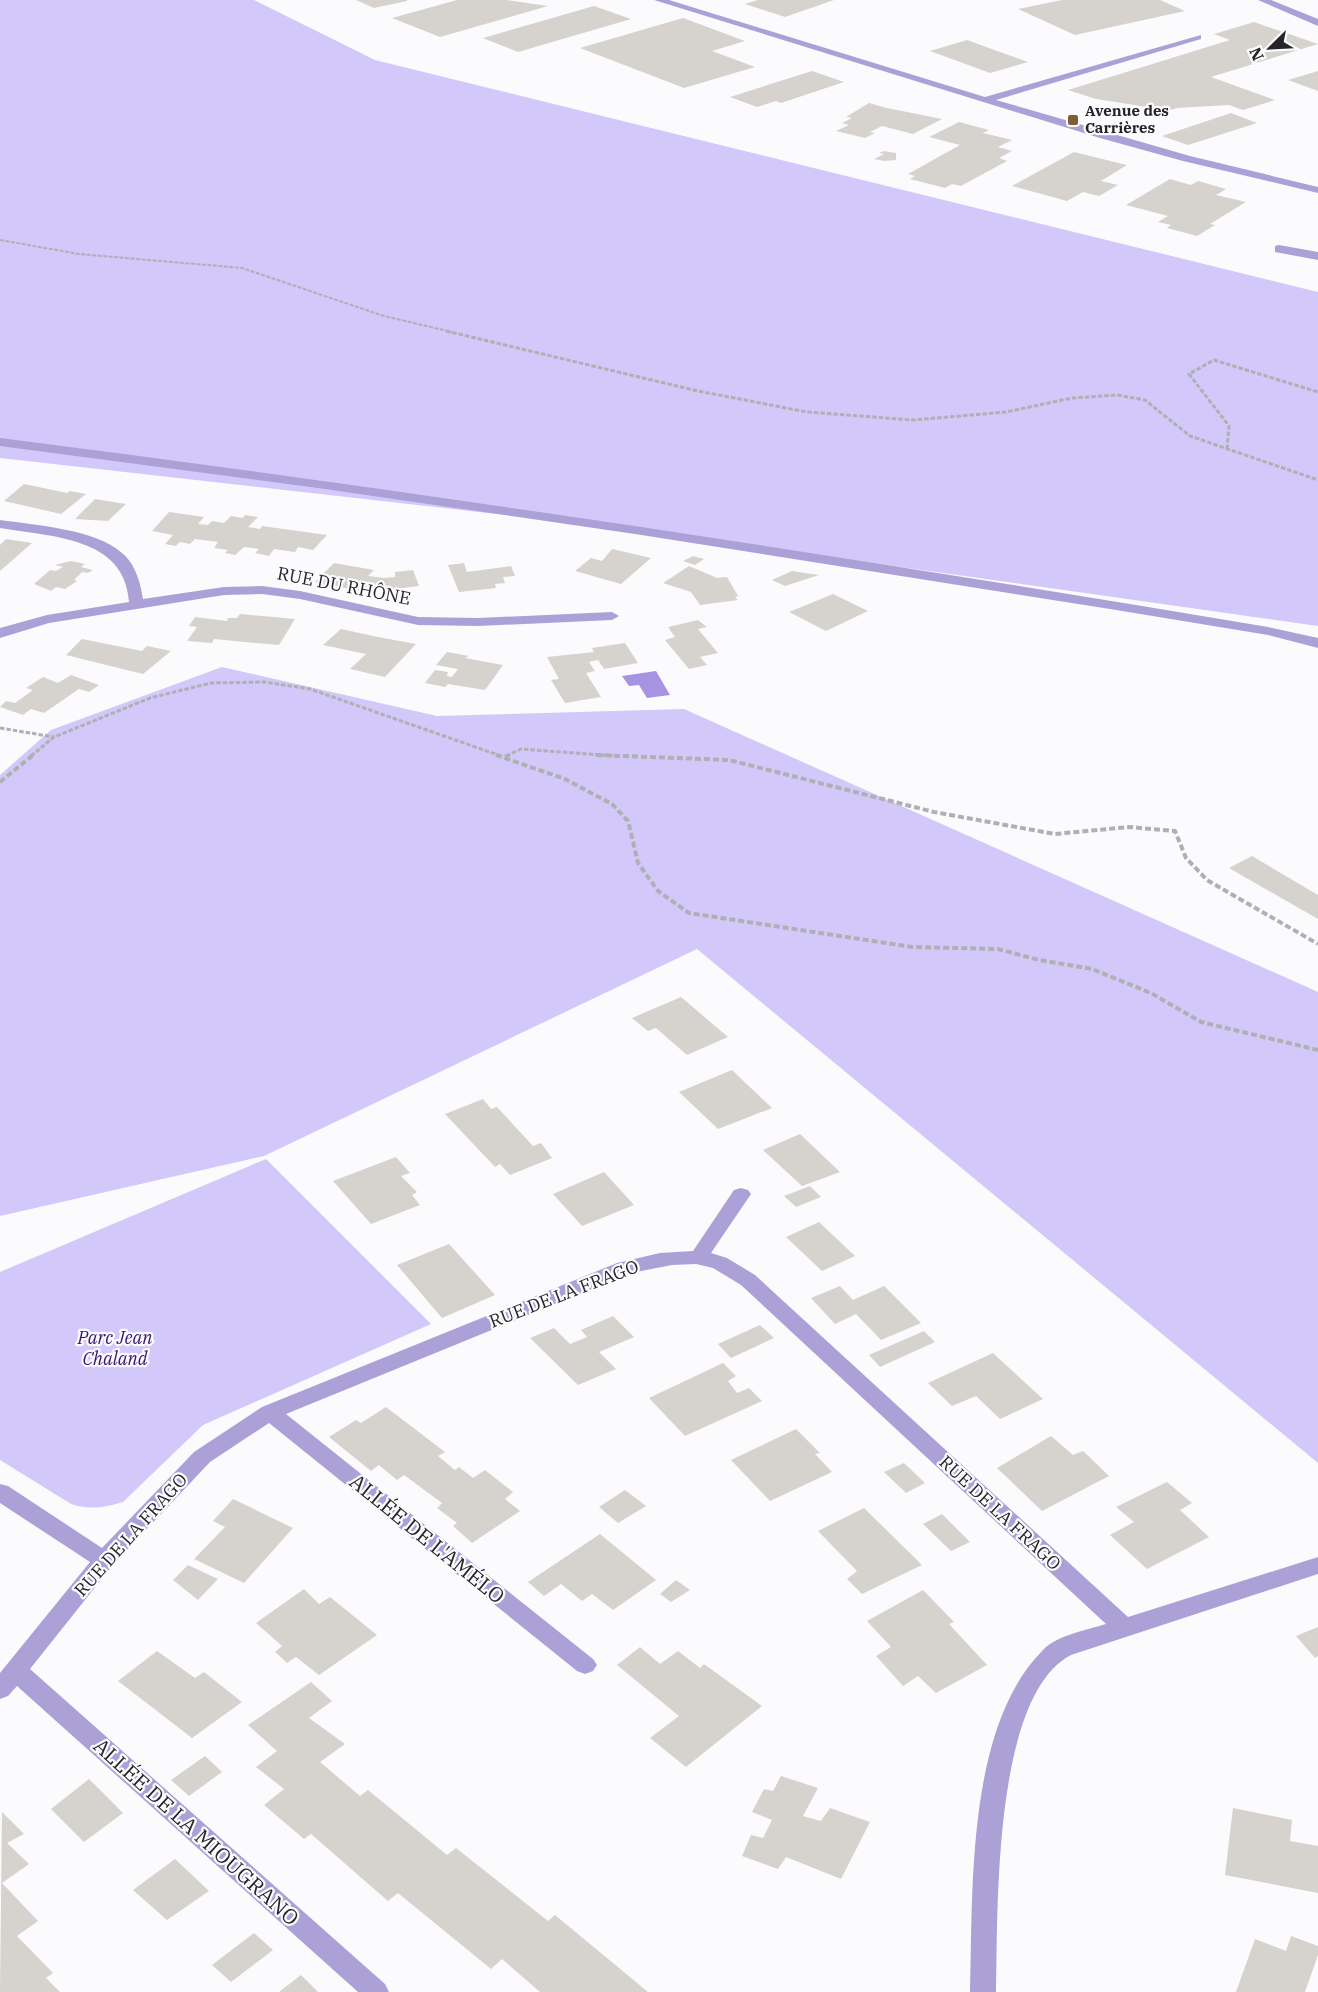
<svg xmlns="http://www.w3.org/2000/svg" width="1318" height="1992" viewBox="0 0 1318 1992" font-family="'IBM Plex Serif',serif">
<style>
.green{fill:#d2c8fa}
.water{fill:#a693e1}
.building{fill:#d6d2cd}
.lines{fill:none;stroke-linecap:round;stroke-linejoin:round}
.path-far2{stroke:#b0b0b3;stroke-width:2;stroke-dasharray:4 1.5;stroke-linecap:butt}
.path-far1{stroke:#b0b0b3;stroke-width:3;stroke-dasharray:4.5 2;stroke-linecap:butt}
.path{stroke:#b0b0b3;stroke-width:4;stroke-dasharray:6 3;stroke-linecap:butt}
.minor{fill:#aca1d7;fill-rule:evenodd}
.poi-dot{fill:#7d5f33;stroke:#fbfbfe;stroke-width:2}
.labels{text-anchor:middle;stroke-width:4.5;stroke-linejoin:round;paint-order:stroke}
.far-poi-label{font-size:15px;font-weight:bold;fill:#252427;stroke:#fbfbfe;text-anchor:start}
.street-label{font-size:18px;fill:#252427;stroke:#fbfbfe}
.park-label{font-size:18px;font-style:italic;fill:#3a1671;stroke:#fbfbfe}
.near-street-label{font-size:21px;fill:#252427;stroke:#fbfbfe}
</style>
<rect width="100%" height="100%" fill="#fbfbfe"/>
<path class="green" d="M0 0H254L375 60 1318 292V626L639 530 0 458Z
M222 667 437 716 684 709 1318 992V1463L697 949 264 1156 0 1216V775L51 730Z
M266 1159 431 1324 203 1425 123 1502C104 1508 90 1510 71 1504L0 1460V1272Z"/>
<path class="water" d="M656 671 670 695 647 698 639 685 629 686 622 676Z"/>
<path class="building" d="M356 0H407V1L374 8Z
M457 0H507L548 6 440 37 392 18Z
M758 0H834L785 17 745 4Z
M1062 0H1160L1185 11 1075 35 1018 9Z
M594 6 631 19 518 52 483 38Z
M683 18 745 41 712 51 755 67 684 88 580 48Z
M1254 22 1318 44 1211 77 1275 100 1243 110 1229 105 1177 108 1163 112 1147 107 1096 99 1068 90 1230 40 1214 34Z
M967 40 1028 62 990 73 930 51Z
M812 71 844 82 781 103 776 101 757 107 730 97Z
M1318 71V91L1288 80Z
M869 103 887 108 942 119 913 134 882 126 870 132 875 133 865 138 836 131 849 125 842 123 852 118 846 117Z
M1231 113 1257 123 1188 145 1162 136Z
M959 122 989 130 983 133 1012 140 998 147 1012 151 999 158 1007 161 961 186 952 184 945 188 910 179 915 176 908 174 960 145 929 137Z
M884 151 896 153V160L884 161 874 159 884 154 879 153Z
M1074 152 1127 165 1101 181 1118 185 1099 196 1083 192 1067 201 1012 186Z
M1170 179 1191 185 1198 181 1226 189 1216 195 1246 202 1210 224 1215 225 1197 236 1167 228 1171 225 1158 222 1168 216 1126 205Z
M24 484 67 493 70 491 86 494 61 514 4 501Z
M95 499 126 504 108 521 75 519Z
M169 512 204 517 198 524 208 525 212 521 224 523 231 516 243 518 245 515 258 517 248 527 260 529 262 526 327 535 313 550 298 547 295 552 274 549 269 556 255 553 259 549 244 547 235 555 225 553 228 550 214 548 218 542 195 539 190 544 180 542 176 546 165 544 173 535 152 531Z
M6 539 32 543 0 571V545Z
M612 549 651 558 621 584 575 571 591 558 602 561Z
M693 556 704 559 695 565 683 561Z
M71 561 85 564 81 567 93 570 88 573 82 572 74 580 77 581 65 589 56 587 51 591 34 584 50 570 56 571 63 567 55 565Z
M334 563 374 570 368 576 384 578 395 577V572L413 570 419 586 387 590 370 587 364 592 315 582Z
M464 563 467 572 511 566 515 576 503 577 505 583 495 584 496 588 459 592 448 565Z
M689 566 717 578 727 577 738 596 735 597 738 600 700 605 691 592 663 583Z
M792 571 819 575 785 586 772 580Z
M833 594 868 611 826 631 789 612Z
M240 614 295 619 279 645 214 639 212 643 187 641 197 627 189 626 195 617 227 621 228 618H237Z
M698 620 707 627 698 629 718 653 700 657 707 665 689 669 665 640 675 637 668 627Z
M341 629 378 637 416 644 385 677 350 669 366 654 323 645Z
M82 639 142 651 147 646 171 651 143 674 66 655Z
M625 643 638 663 604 669 598 660 589 662 595 671 586 673 601 697 565 703 551 680 559 679 547 657 594 652 592 648Z
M447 652 469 656 465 658 503 665 485 690 448 684 445 687 425 683 435 670 448 672 447 676 452 677 458 669 436 665Z
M71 675 99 685 89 692 79 689 44 713 31 709 23 715 0 707 6 701 15 703 33 690 26 688 43 677 58 683Z
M1252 856 1318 895V919L1229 868Z
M681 997 728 1037 687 1055 656 1028 648 1031 632 1018Z
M732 1070 772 1108 718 1129 679 1092Z
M483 1099 491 1109 497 1107 533 1146 541 1143 552 1158 510 1175 500 1164 495 1167 445 1114Z
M800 1134 840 1172 802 1186 763 1150Z
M396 1157 410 1173 401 1176 417 1192 412 1195 420 1205 371 1224 333 1181Z
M604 1172 634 1205 582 1226 553 1194Z
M810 1186 821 1197 796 1207 784 1196Z
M819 1222 855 1256 822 1271 786 1237Z
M449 1244 495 1295 442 1318 397 1265Z
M840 1286 853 1300 884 1286 921 1323 881 1340 856 1314 835 1324 811 1298Z
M613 1316 634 1337 599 1352 616 1369 578 1385 530 1338 554 1328 570 1344 587 1337 581 1330Z
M760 1325 774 1338 731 1358 718 1344Z
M924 1331 935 1342 880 1367 869 1355Z
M993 1353 1043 1399 1000 1419 976 1396 952 1406 928 1383Z
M723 1363 736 1376 728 1381 737 1393 749 1388 762 1401 685 1436 649 1398Z
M386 1407 445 1452 438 1456 455 1470 459 1467 473 1478 485 1470 513 1492 505 1499 520 1511 472 1543 453 1526 457 1523 437 1508 442 1503 404 1475 397 1480 379 1465 371 1471 329 1437 356 1420 361 1423Z
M796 1429 820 1453 815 1454 832 1472 770 1501 731 1460Z
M1051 1436 1073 1455 1083 1451 1109 1476 1042 1511 997 1468Z
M904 1463 925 1483 906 1493 884 1472Z
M1167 1482 1192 1503 1180 1510 1209 1537 1147 1569 1110 1535 1134 1522 1116 1507Z
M625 1490 646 1506 618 1523 599 1507Z
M233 1499 293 1528 244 1583 194 1559 225 1527 213 1521Z
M864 1508 922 1565 862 1594 847 1579 857 1571 818 1531Z
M942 1514 970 1542 951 1551 923 1524Z
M600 1534 656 1580 613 1610 592 1594 582 1601 561 1584 544 1596 528 1582Z
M188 1565 218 1579 198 1600 173 1580Z
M676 1580 690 1590 671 1602 660 1594Z
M304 1589 319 1604 330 1597 377 1635 319 1675 296 1657 287 1663 275 1652 282 1646 256 1623Z
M923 1590 954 1622 949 1624 987 1665 936 1693 918 1676 903 1686 876 1656 891 1647 867 1621Z
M1318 1627V1656L1315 1658 1296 1636Z
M640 1647 660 1664 678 1651 700 1668 704 1664 762 1706 686 1767 650 1738 679 1716 617 1665Z
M157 1651 195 1678 204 1672 242 1702 192 1738 118 1681Z
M311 1682 332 1701 309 1718 345 1744 320 1762 360 1796 368 1790 447 1855 456 1848 548 1921 555 1915 648 1992H540L502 1959 491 1969 398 1893 388 1901 311 1834 304 1839 264 1805 284 1789 256 1767 277 1751 248 1725Z
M205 1756 222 1772 189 1796 171 1780Z
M781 1776 818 1788 803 1816 821 1821 830 1808 870 1822 841 1879 786 1857 778 1869 742 1856 751 1835 763 1838 772 1820 752 1812 764 1789 773 1791Z
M89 1779 123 1813 84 1842 51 1809Z
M1233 1808 1292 1820 1290 1841 1318 1846V1893L1225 1875Z
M2 1812 24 1834 7 1843 29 1864 2 1883 38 1921 17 1936 53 1973 46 1978 60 1992H0Z
M175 1859 209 1891 167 1920 133 1890Z
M254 1933 273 1950 231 1982 212 1965Z
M1291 1936 1318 1946V1955L1305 1992H1236L1255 1939 1286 1951Z
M301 1975 318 1992H279Z"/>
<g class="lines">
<path class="path-far2" d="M0 240 79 254 242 268 384 316 452 332"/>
<path class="path-far1" d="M446 331 698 391 807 412 913 420 1006 412 1072 398 1117 395 1145 400 1190 436 1318 480
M1227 449 1229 426 1189 374 1214 360 1318 392
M0 728 54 737
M31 756 54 737 150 698 211 683 264 682 310 689 501 756
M506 756 521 749 615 756"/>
<path class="path" d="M496 755 565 779 612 804 628 821 638 863 658 891 689 913 912 947 998 949 1039 960 1092 969 1151 993 1201 1022 1318 1050
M596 755 729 760 934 812 1055 834 1129 827 1175 831 1186 858 1207 880 1318 944
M505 757 509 755
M0 782 33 755"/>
<path class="minor" d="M654 0H669L985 97 1201 35V39L996 100 1190 156 1318 187V193L1183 161 1100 138Z
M1258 0H1271L1318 19V26Z
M1279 245 1318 252V260L1275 252V246Z
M0 438C424 492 846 556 1268 627L1318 638V648L1268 635 1110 609 635 534 318 488 0 446Z
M0 520C34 525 96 529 122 553 135 563 141 584 143 599L224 587 262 586 300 591 418 617 478 618 612 612 619 616 612 620 478 626 418 625 300 599 262 594 224 595 49 623 0 638V628L47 615 129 602C125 536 50 537 0 528Z
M741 1188 748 1190 751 1194 711 1253 727 1258 755 1275 1128 1617 1318 1557V1574L1071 1655C992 1696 998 1914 996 1992H970C973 1890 966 1727 1043 1650 1057 1635 1087 1630 1106 1624L741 1285 713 1268 696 1264 672 1265 631 1273 286 1414 593 1659 597 1665 593 1671 585 1674 577 1671 269 1423 210 1462 112 1566 30 1669 385 1984 389 1992H358L17 1686 8 1696 0 1699V1673L90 1562 0 1503V1484L8 1486 102 1548 194 1452 262 1407 617 1263 660 1253 693 1251 734 1190Z"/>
</g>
<rect class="poi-dot" x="1067" y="114" width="12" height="12" rx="3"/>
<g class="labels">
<g class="far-poi-label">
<text x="1085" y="116">Avenue des<tspan x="1085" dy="17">Carrières</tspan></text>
</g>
<g class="street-label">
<text transform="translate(344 586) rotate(11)" y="6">RUE DU RHÔNE</text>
<text transform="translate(564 1294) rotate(-21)" y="6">RUE DE LA FRAGO</text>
<text transform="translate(1000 1513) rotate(43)" y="6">RUE DE LA FRAGO</text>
<text transform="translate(131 1535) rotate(-48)" y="6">RUE DE LA FRAGO</text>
</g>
<g class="park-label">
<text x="115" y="1344">Parc Jean<tspan x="115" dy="21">Chaland</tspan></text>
</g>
<g class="near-street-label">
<text transform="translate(427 1539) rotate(39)" y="7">ALLÉE DE L'AMÉLO</text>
<text transform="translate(196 1832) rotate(42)" y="7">ALLÉE DE LA MIOUGRANO</text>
</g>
</g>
<g transform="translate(1270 48) rotate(246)" stroke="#fbfbfe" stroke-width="4.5" paint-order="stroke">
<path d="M0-4.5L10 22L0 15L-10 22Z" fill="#252427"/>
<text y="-9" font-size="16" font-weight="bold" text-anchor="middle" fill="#252427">N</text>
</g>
</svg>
